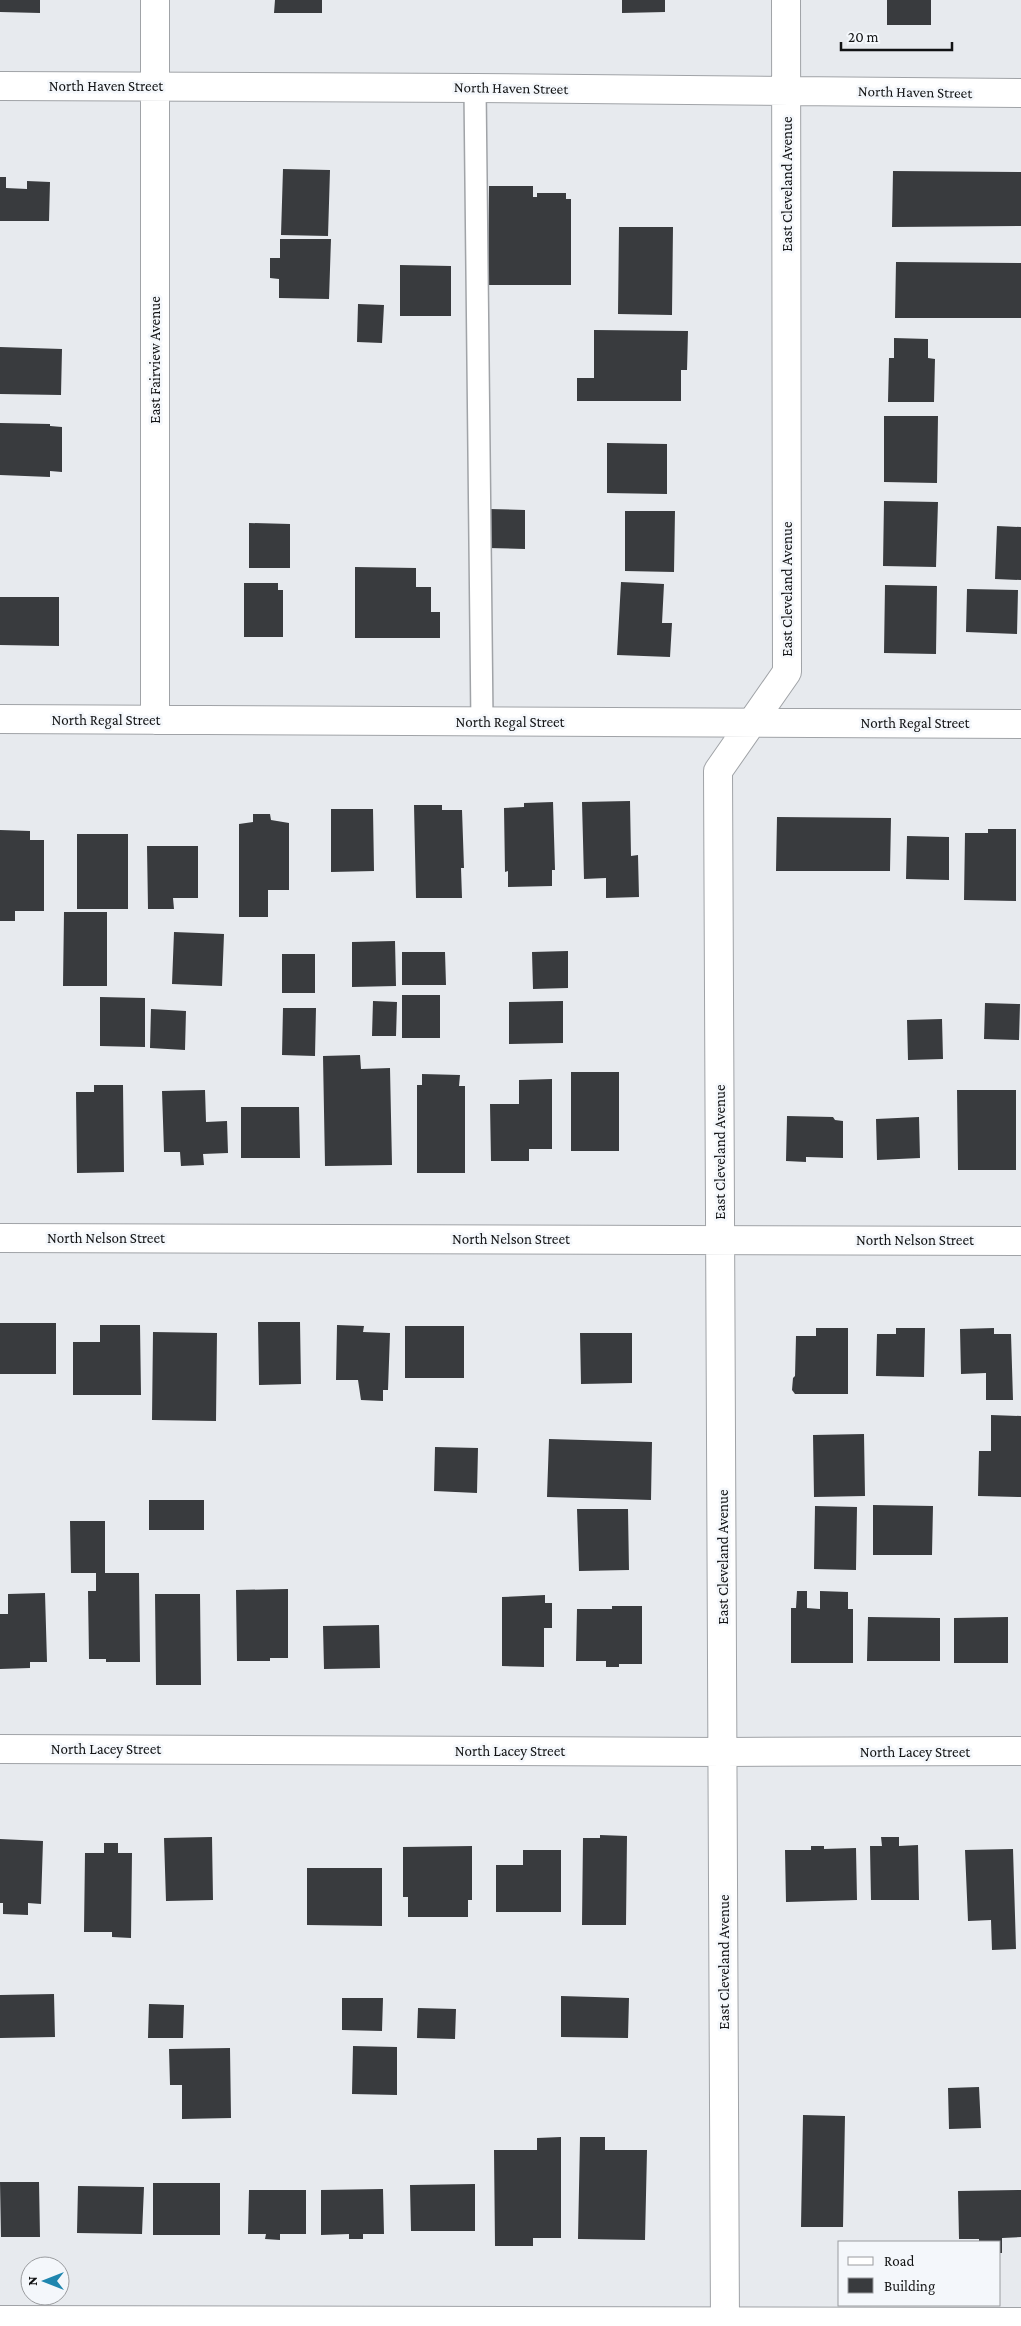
<svg xmlns="http://www.w3.org/2000/svg" width="1021" height="2326" viewBox="0 0 1021 2326" font-family="'Crimson Pro',serif">
<style>
.building{fill:#393b3e}
.lines{fill:none;stroke-linecap:round;stroke-linejoin:round}
.service-casing{stroke:#a0a3a7;stroke-width:24}
.minor-casing{stroke:#a0a3a7;stroke-width:30}
.service{stroke:#fff;stroke-width:21}
.minor{stroke:#fff;stroke-width:28}
.labels{text-anchor:middle;stroke-width:5;stroke-linejoin:round;paint-order:stroke}
.street-label{font-size:15px;fill:#121314;stroke:#f4f7fb}
</style>
<rect width="100%" height="100%" fill="#e7eaee"/>
<path class="building" d="M0 0H40V13L0 12Z
M275 0H322V13H274Z
M622 0H665V12L622 13Z
M887 0H931V25H887Z
M283 169 330 170 328 236 281 235Z
M893 171 1021 172V226L892 227Z
M0 177H6V188L27 189V181L50 182 49 221H0Z
M489 186H533V197H537V193H566V199H571V285H488Z
M619 227H673L672 315 618 314Z
M280 239H331L329 299 279 298V279L270 278V258H280Z
M896 262 1021 263V318H895Z
M400 265 451 266V316H400Z
M358 304 384 305 382 343 357 342Z
M594 330 688 331 687 370H681V401H577V378H594Z
M894 338 928 339V358L935 359 934 402H888L889 358H894Z
M0 347 62 349 61 395 0 394Z
M884 416H938L937 483 884 482Z
M0 423 50 424V426L62 427V472L50 471V477L0 475Z
M607 443 667 444V494L607 493Z
M884 501 938 502 936 567 883 566Z
M489 509 525 510V549L488 548Z
M625 511H675L674 572 625 571Z
M249 523 290 524V568H249Z
M997 526 1021 527V580L995 579Z
M355 567 416 568V587H431V612H440V638H355Z
M621 582 664 584 662 623H672L670 657 617 655Z
M244 583H278V590H283V637H244Z
M885 585 937 586 936 654 884 653Z
M967 589 1018 590 1017 634 966 632Z
M0 597H59V646L0 645Z
M630 801 631 856 638 855 639 897 606 898V878L584 879 582 802Z
M553 802 555 870H552V886L508 887V871L505 872 504 808 524 807V803Z
M414 805H442V810H462L464 868H461L462 898H416Z
M331 809H373L374 871 331 872Z
M253 814H270L271 820 289 823V890H268V917H239V824L253 822Z
M777 817 891 818 890 871H776Z
M988 829H1016V901L964 900 965 833H988Z
M0 830 30 831V840H44V911H15V921H0Z
M77 834H128V909H77Z
M907 836 949 837V880L906 879Z
M147 846H198V898H173L174 909H148Z
M64 912H107V986H63Z
M174 932 224 934 222 986 172 984Z
M395 941 396 986 352 987V942Z
M568 951V988L533 989 532 952Z
M402 952H445L446 985H402Z
M282 954H315V993H282Z
M402 995H440V1038H402Z
M100 997 145 998V1047L100 1046Z
M373 1001 397 1002 396 1036H372Z
M563 1001V1043L509 1044V1002Z
M985 1003 1020 1004 1019 1040 984 1039Z
M283 1008H316L315 1056 282 1055Z
M151 1009 186 1011 185 1050 150 1048Z
M942 1019 943 1059 908 1060 907 1020Z
M360 1055 361 1069 390 1068 392 1165 325 1166 323 1056Z
M571 1072H619V1151H571Z
M422 1074 460 1075 459 1086H465V1173H417V1085H422Z
M552 1079V1149H529V1161H491L490 1104H519V1080Z
M94 1085H123L124 1172 77 1173 76 1092H94Z
M205 1090 206 1122 227 1121 228 1153 203 1154 204 1165 181 1166 180 1152H164L162 1091Z
M957 1090H1016V1170H958Z
M241 1107H299L300 1158H241Z
M787 1116 833 1117 835 1120 843 1121V1158L806 1157V1162L786 1161Z
M919 1117 920 1158 877 1160 876 1119Z
M258 1322H300L301 1384 259 1385Z
M0 1323H56V1374H0Z
M100 1325H140L141 1395H73V1342H100Z
M337 1325 364 1326 363 1332 390 1333 388 1390H383V1401L361 1400 358 1380H336Z
M405 1326H464V1378H405Z
M816 1328H848V1394H795L792 1390 793 1378 795 1376 796 1336H816Z
M896 1328H925L924 1377 876 1376 877 1334H896Z
M994 1328V1334H1011L1013 1400H986V1373L961 1374 960 1329Z
M153 1332 217 1333 216 1421 152 1420Z
M580 1333H632V1383L581 1384Z
M991 1415 1021 1416V1497L978 1496 979 1451H991Z
M864 1434 865 1496 814 1497 813 1435Z
M549 1439 652 1442 651 1500 547 1497Z
M435 1447 478 1448 477 1493 434 1491Z
M149 1500H204V1530H149Z
M873 1505 933 1506 932 1555H873Z
M815 1506 857 1507 856 1570 814 1569Z
M577 1509H628L629 1570 579 1571Z
M70 1521H105V1573H139L140 1662H106V1659H89L88 1591H96V1573H71Z
M288 1589V1658H270V1661H237L236 1590Z
M797 1591H807V1608L820 1609V1591L848 1592V1609H853V1663H791V1608H796Z
M45 1593 47 1662H30V1668L0 1669V1614H8V1594Z
M155 1594H200L201 1685H156Z
M545 1595V1603H552V1628H544V1667L502 1666V1597Z
M612 1606H642V1664H619V1667H606V1661H576L577 1609H612Z
M868 1617 940 1618V1661H867Z
M1008 1617V1663H954V1618Z
M379 1625 380 1668 324 1669 323 1626Z
M600 1835 627 1836 626 1925H582L583 1838H600Z
M212 1837 213 1900 166 1901 164 1838Z
M881 1837H899V1846L918 1845 919 1900H871L870 1846H882Z
M0 1839 43 1841 41 1904 28 1903V1915L3 1914V1903H0Z
M104 1843H118V1853H132L131 1938 112 1937V1932H84L85 1853H104Z
M472 1846V1900H468V1917H408V1897H403V1847Z
M811 1846H824V1849L856 1848 857 1900 786 1902 785 1850H811Z
M1013 1849 1016 1949 992 1950 991 1920 968 1921 965 1850Z
M523 1850H561V1912H496V1865H523Z
M307 1868H382V1926L307 1925Z
M54 1994 55 2037 0 2038V1995Z
M561 1996 629 1998 628 2038 561 2037Z
M342 1998H383L382 2031 342 2030Z
M149 2004 184 2005 183 2038H148Z
M418 2008 456 2009 455 2039 417 2038Z
M353 2046 397 2047V2095L352 2094Z
M230 2048 231 2118 182 2119V2085H170L169 2049Z
M979 2087 981 2128 949 2129 948 2088Z
M803 2115 845 2116 843 2227H801Z
M561 2137V2238H533V2246H495L494 2150H537V2138Z
M580 2137H605V2150H647L645 2240 578 2239Z
M0 2182H39L40 2237H1Z
M153 2183H220V2235H153Z
M475 2184V2231H411L410 2185Z
M78 2186 144 2187 142 2234 77 2233Z
M383 2189 384 2234H363V2239H349V2234L321 2235V2190Z
M249 2190H306V2234H280V2240L265 2239 266 2234H248Z
M1021 2190V2237L1002 2238V2253H1000V2242H979V2239H959L958 2191Z"/>
<g class="lines">
<g class="service-casing">
<path id="service" d="M475 88 482 722"/>
</g>
<g class="minor-casing">
<path id="minor" d="M155 0V720
M0 86 475 88 1021 93
M0 719 1021 724
M0 1238 1021 1241
M0 1749 724 1752 1021 1751
M0 2320 1021 2322
M725 2326 718 771 787 672 786 0"/>
</g>
<use href="#service" class="service"/>
<use href="#minor" class="minor"/>
</g>
<g class="labels">
<g class="street-label">
<text x="106" y="91">North Haven Street</text>
<text transform="translate(511 88) rotate(1)" y="5">North Haven Street</text>
<text transform="translate(915 92) rotate(1)" y="5">North Haven Street</text>
<text transform="translate(787 184) rotate(-90)" y="5">East Cleveland Avenue</text>
<text transform="translate(155 360) rotate(-90)" y="5">East Fairview Avenue</text>
<text transform="translate(787 589) rotate(-90)" y="5">East Cleveland Avenue</text>
<text x="106" y="725">North Regal Street</text>
<text x="510" y="727">North Regal Street</text>
<text x="915" y="728">North Regal Street</text>
<text transform="translate(720 1152) rotate(-90)" y="5">East Cleveland Avenue</text>
<text x="106" y="1243">North Nelson Street</text>
<text x="511" y="1244">North Nelson Street</text>
<text x="915" y="1245">North Nelson Street</text>
<text transform="translate(723 1557) rotate(-90)" y="5">East Cleveland Avenue</text>
<text x="106" y="1754">North Lacey Street</text>
<text x="510" y="1756">North Lacey Street</text>
<text x="915" y="1757">North Lacey Street</text>
<text transform="translate(724 1962) rotate(-90)" y="5">East Cleveland Avenue</text>
</g>
</g>
<rect x="838" y="2241" width="162" height="65" fill="#f4f7fb" stroke="#9a9c9f"/>
<rect x="848" y="2257" width="25" height="8" fill="#ffffff" stroke="#9a9c9f"/>
<text x="884" y="2266" font-size="15" fill="#121314">Road</text>
<rect x="848" y="2278" width="25" height="15" fill="#393b3e" stroke="#9a9c9f"/>
<text x="884" y="2291" font-size="15" fill="#121314">Building</text>
<g transform="translate(45 2281) rotate(270)"><circle r="24" fill="#f4f7fb" stroke="#9a9c9f"/>
<path d="M0-4L9 19L0 12L-9 19Z" fill="#1f86af"/>
<text y="-8" font-size="14" font-weight="bold" text-anchor="middle" fill="#121314">N</text>
</g>
<path d="M841 42v8h111v-8" fill="none" stroke="#121314" stroke-width="2.5"/>
<text x="848" y="42" font-size="15" fill="#121314" stroke="#f4f7fb" stroke-width="4" paint-order="stroke">20 m</text>
</svg>
